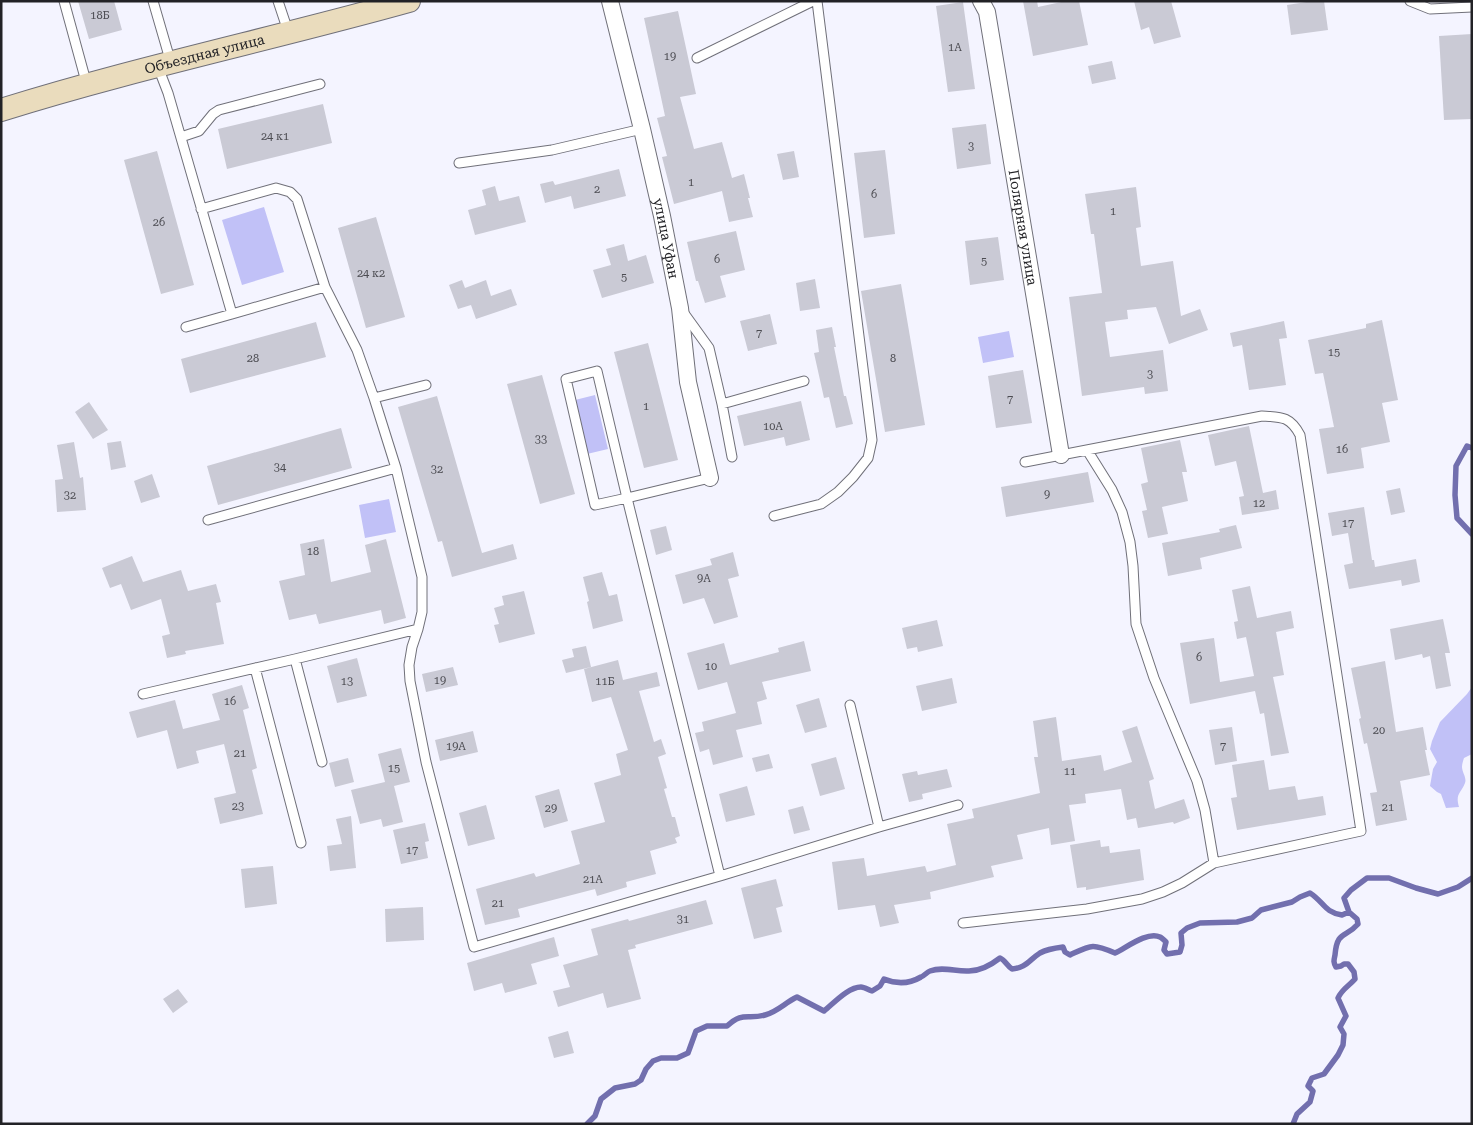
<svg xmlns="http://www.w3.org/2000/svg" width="1473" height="1125" viewBox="0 0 1473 1125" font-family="'Roboto Serif',serif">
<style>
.green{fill:#c1c1f7}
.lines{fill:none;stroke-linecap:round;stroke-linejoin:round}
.stream{stroke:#726fae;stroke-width:5.5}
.building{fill:#cacad5}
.service-casing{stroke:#707079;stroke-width:11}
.minor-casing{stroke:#707079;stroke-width:18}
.secondary-casing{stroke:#707079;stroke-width:24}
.service{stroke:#fff;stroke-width:9}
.minor{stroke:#fff;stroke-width:16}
.secondary{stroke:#eadcbd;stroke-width:22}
.labels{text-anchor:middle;stroke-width:5;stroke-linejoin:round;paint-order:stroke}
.number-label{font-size:11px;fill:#4c4c52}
.street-label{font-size:14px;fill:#222226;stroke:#fff}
</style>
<rect width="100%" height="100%" fill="#f4f4ff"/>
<path class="green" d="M264 207 284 272 242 285 222 220Z
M1009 331 1014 357 983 363 978 337Z
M595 395 608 449 587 454 575 400Z
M389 499 396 532 365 538 359 505Z
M1472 687V754L1464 758C1463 761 1462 764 1462 767 1462 772 1467 778 1465 783 1461 793 1455 794 1459 807L1446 808 1441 794 1437 792 1430 786 1433 769 1437 762 1430 749 1432 741 1440 722 1467 694Z"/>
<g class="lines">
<path class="stream" d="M1472 448 1467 446 1456 466 1455 495 1457 518 1472 534
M587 1124 595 1116 601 1099 615 1088 635 1084 641 1080 646 1069 653 1061 661 1058H677L688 1053 696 1031 707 1026H727C743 1011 747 1020 765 1015 777 1012 786 1002 797 997L824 1011C833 1004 848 987 861 987 864 987 869 990 872 991L880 986 884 979C896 984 909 984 921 977 924 976 927 972 930 971 943 966 956 972 969 971 981 971 991 965 1000 958 1005 960 1007 966 1012 969 1026 968 1029 960 1040 953 1047 949 1055 948 1063 947L1065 952 1070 955C1091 945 1092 943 1115 953 1126 948 1147 931 1160 937 1162 938 1164 940 1166 942L1164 950 1167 954 1180 952 1182 945 1181 933 1187 928 1200 923 1237 922 1252 918 1261 910 1292 902 1300 897 1310 893C1324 902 1324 912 1342 915L1349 912
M1293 1124 1297 1114 1310 1102 1313 1091 1308 1086 1312 1078 1324 1074 1338 1055 1343 1045 1344 1034 1340 1027 1346 1016 1338 998C1342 989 1349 986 1355 979L1354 972 1348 964H1344L1341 966 1336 967C1333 962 1334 960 1335 955 1337 930 1346 938 1358 924L1357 919 1349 912 1344 898 1351 890 1367 878H1389L1416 888 1438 894 1458 887 1472 878"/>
</g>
<path class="building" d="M78 1H114L122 30 89 39Z
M1023 1H1037L1038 7 1066 1H1079L1088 45 1033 56Z
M1134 1H1171L1181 37 1154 44 1149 27 1141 30Z
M1313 1H1324L1328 30 1291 35 1287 5Z
M963 2 975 89 948 92 936 6Z
M678 11 696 94 680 97 694 149 722 142 732 178 744 174 750 198H748L753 217 729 222 722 191 674 204 662 157 667 156 657 118 665 116 644 18Z
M1472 34V119L1444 120 1439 36Z
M1112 61 1116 79 1092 84 1088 66Z
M323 104 332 143 227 169 218 129Z
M986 124 991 164 957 169 952 128Z
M885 150 895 234 864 238 854 153Z
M157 151 194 285 161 294 124 160Z
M794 151 799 177 783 180 777 154Z
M619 169 626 196 574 209 571 196 545 203 540 184 553 181 555 185Z
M495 186 499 201 519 196 526 222 475 235 468 210 486 205 482 190Z
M1136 187 1141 227 1136 228 1141 266 1173 261 1181 316 1200 309 1208 330 1169 344 1156 307 1127 310 1128 319 1105 322 1110 357 1163 350 1168 391 1145 394 1144 387 1082 396 1069 297 1102 293 1094 234H1091L1085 194Z
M376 217 405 317 366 328 338 228Z
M736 231 745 270 720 276 726 297 705 303 698 281H696L687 242Z
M998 237 1004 280 970 285 965 241Z
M624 244 628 261 646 255 654 283 602 298 593 270 611 265 606 249Z
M815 279 820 308 800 311 796 283Z
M462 280 465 288 486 280 491 296 511 289 517 305 476 319 471 305 458 309 449 285Z
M901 284 925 425 885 432 861 291Z
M770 314 777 344 748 351 740 321Z
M1382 320 1398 400 1382 403 1390 442 1361 448 1364 468 1327 474 1319 429 1334 427 1323 373 1315 374 1308 340 1366 328V324Z
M1284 321 1287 338 1279 339 1286 385 1249 390 1242 345 1233 347 1230 333Z
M316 322 326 357 190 393 181 359Z
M832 327 836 347H834L844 396H846L853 424 836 428 829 397 824 398 814 353 819 352 816 330Z
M648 343 678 460 644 468 614 352Z
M1023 370 1032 423 996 428 988 376Z
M542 375 575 494 540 504 507 384Z
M437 396 482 553 513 544 517 559 452 577 442 541 438 542 398 407Z
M801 401 810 440 786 446 784 437 744 446 737 416Z
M89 402 108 430 93 439 75 412Z
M1249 426 1263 493 1276 490 1279 509 1242 515 1239 497 1244 496 1236 461 1215 466 1208 435Z
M341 428 352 468 218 505 207 466Z
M1180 440 1187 472H1182L1188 501 1162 507 1168 534 1148 538 1142 511 1147 510 1141 484 1148 482 1141 448Z
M121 441 126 467 111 470 107 443Z
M74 442 80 478 83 477 86 510 57 512 55 480 63 479 57 445Z
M1088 472 1094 502 1006 517 1001 487Z
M152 474 160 497 141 503 134 481Z
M1400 488 1405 512 1391 515 1386 491Z
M1364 507 1372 560H1374L1375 567 1416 559 1420 582 1402 586 1401 580 1349 589 1344 565 1353 563 1348 533 1332 536 1328 513Z
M1236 525 1242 548 1200 558 1202 569 1168 576 1162 543 1220 532 1219 529Z
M666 526 672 550 656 555 650 530Z
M324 539 331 582 371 572 365 545 386 539 406 618 384 624 381 610 319 624 316 614 289 620 279 581 305 575 300 544Z
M733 552 739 576 728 579 738 617 714 624 704 598 683 604 675 575 712 565 710 559Z
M132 556 143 582 181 570 188 591 216 584 221 602 216 603 224 644 185 651 186 654 167 658 162 636 170 634 161 599 131 610 121 584 110 588 102 568Z
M602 572 609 596 617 594 623 621 593 629 587 602 589 601 583 577Z
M1250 586 1257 618 1291 611 1294 628 1276 632 1284 675 1273 677 1289 753 1271 756 1264 713 1260 714 1255 691 1190 704 1180 643 1214 638 1220 682 1254 676 1246 637 1237 639 1234 622 1238 621 1232 590Z
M524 591 535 634 499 643 494 625 499 624 494 608 504 605 502 596Z
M1443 619 1450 653H1445L1451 686 1436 689 1430 656 1423 658 1422 654 1395 660 1390 629Z
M937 620 943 646 918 652 917 647 907 649 902 628Z
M804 641 811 671 762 682 767 699 757 702 762 724 736 730 743 757 713 765 709 749 700 752 695 733 704 731 702 722 736 713 727 682 698 690 687 653 724 643 730 665 779 652 778 648Z
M586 646 591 667 566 673 562 660 574 657 572 649Z
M357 658 367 696 337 703 327 666Z
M618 660 623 680 657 672 660 686 639 691 654 742 661 739 666 754 658 757 667 788 664 789 672 817H675L680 836 675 838 677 843 650 851 656 874 626 882 627 887 597 896 595 889 518 909 520 917 485 925 476 889 534 873 536 877 580 864 571 831 605 822 594 783 621 775 616 754 628 750 611 697 592 702 584 669Z
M1385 661 1396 732 1423 727 1427 750H1425L1430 775 1400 781 1407 820 1376 826 1370 793 1377 792 1367 743 1364 744 1359 719 1361 718 1351 668Z
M453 667 458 685 426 692 422 674Z
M952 678 957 703 922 711 916 686Z
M242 685 249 708 243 710 257 768 252 770 263 814 220 824 214 798 236 793 224 744 196 751 199 763 177 769 167 730 137 738 129 712 175 700 183 729 220 720 212 694Z
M819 698 827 727 805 733 796 705Z
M1056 717 1062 761 1101 755 1104 771 1132 762 1122 731 1137 726 1154 779 1149 781 1155 809 1184 799 1190 818 1174 824 1173 822 1138 828 1136 818 1127 820 1121 789 1085 794 1086 803 1069 805 1075 841 1051 845 1049 828 1017 835 1023 859 991 866 994 877 930 892 931 899 894 905 899 923 880 927 875 905 838 910 832 862 864 858 867 876 925 866 927 872 956 865 947 824 974 818 972 809 1040 793 1034 757H1038L1033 721Z
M1232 727 1237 761 1215 765 1209 730Z
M473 731 478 752 440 761 435 740Z
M401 748 410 782 394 786 403 822 383 827 381 819 360 824 351 790 385 782 378 754Z
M769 754 773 768 756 772 752 758Z
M836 757 845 789 820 796 811 764Z
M348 758 354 782 335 787 329 763Z
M1264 760 1269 790 1295 786 1298 800 1323 796 1326 815 1237 830 1231 798 1237 797 1232 765Z
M947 769 952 787 922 794 923 799 909 802 902 774 917 771 918 775Z
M747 786 755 815 726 822 719 794Z
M559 789 568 821 544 828 535 796Z
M486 805 495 839 468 846 459 813Z
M803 806 810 830 794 834 788 810Z
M351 816 356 868 330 871 327 846 342 844 336 819Z
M425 823 429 841 425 842 428 858 401 864 393 830Z
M1100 840 1101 847 1109 846 1110 853 1140 849 1144 880 1086 890V887L1077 888 1070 845Z
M273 866 277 904 245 908 241 869Z
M776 879 783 906 776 908 782 932 754 939 741 888Z
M706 900 713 924 635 945 636 948 628 950 641 999 607 1008 603 993 558 1007 553 991 570 987 563 965 598 955 591 929 628 919 629 921Z
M423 907 424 940 386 942 385 909Z
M554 937 559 956 531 964 537 984 505 993 502 983 474 991 467 963Z
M178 989 188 1002 173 1013 163 999Z
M568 1031 574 1053 554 1058 548 1037Z"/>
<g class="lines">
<g class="service-casing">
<path id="service" d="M64 1 87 85
M153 1 171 63
M278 1 289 34
M1410 1 1430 9 1472 7
M697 58 813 1
M158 67 168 93 232 314 186 327
M181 137 199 131 213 114 219 110 320 84
M459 163 552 150 642 129
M683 312 709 348 722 404 732 457
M232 314 325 287
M374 398 426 385
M722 404 804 381
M1025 462 1262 416C1281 417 1290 416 1300 435L1361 831 1214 863 1205 810 1197 781 1154 678 1136 624 1133 566 1130 542 1122 512 1112 490 1087 450
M710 478 627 498 597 371 566 379 595 505 627 498 720 876 879 827 958 805
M774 516 821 504 838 492 853 477 868 458 872 440 817 1
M208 520 396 468
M418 629 412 647 409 665 410 681 426 762 474 947 720 876
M295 659 322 762
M255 668 301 843
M143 694 295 659 418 629 422 612V577L396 468 374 398 357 350 325 287 297 199 290 192 276 188 201 209
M850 705 879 827
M963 923 1087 909 1142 899 1163 892 1182 883 1214 863"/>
</g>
<g class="minor-casing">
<g id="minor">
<path id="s1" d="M610 1 642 129 662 216 680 308 688 382 710 478"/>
<path id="s2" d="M981 1 987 12 1061 455"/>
</g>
</g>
<g class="secondary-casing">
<g id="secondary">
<path id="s3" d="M1 110C135 68 273 39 409 1"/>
</g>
</g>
<use href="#service" class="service"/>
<use href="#minor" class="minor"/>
<use href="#secondary" class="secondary"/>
</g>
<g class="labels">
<g class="number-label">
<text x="100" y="19">18Б</text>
<text x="955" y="51">1А</text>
<text x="670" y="60">19</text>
<text x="275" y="140">24 к1</text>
<text x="971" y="150">3</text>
<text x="691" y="186">1</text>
<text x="597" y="193">2</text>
<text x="874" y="198">6</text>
<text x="1113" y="215">1</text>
<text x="159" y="226">26</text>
<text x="717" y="263">6</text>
<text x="984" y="265">5</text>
<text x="371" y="277">24 к2</text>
<text x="624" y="281">5</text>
<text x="759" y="337">7</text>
<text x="1334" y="356">15</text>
<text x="253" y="362">28</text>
<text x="893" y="362">8</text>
<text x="1150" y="378">3</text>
<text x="1010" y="403">7</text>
<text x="646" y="410">1</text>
<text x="773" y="430">10А</text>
<text x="541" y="443">33</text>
<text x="1342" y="453">16</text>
<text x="280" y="471">34</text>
<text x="437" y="473">32</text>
<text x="1047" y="498">9</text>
<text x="70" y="499">32</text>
<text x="1259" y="507">12</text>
<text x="1348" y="527">17</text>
<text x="313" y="555">18</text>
<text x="704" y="582">9А</text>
<text x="1199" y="661">6</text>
<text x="711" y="670">10</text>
<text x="440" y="684">19</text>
<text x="347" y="685">13</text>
<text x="605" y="685">11Б</text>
<text x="230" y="705">16</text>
<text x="1379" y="734">20</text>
<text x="456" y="750">19А</text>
<text x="1223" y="750">7</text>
<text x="240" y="757">21</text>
<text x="394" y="772">15</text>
<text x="1070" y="775">11</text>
<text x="238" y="810">23</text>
<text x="1388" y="811">21</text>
<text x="551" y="812">29</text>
<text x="412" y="854">17</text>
<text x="593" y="883">21А</text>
<text x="498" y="907">21</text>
<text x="683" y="923">31</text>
</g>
<g class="street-label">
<text dy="5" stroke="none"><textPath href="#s3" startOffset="211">Объездная улица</textPath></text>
<text dy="5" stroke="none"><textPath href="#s2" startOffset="231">Полярная улица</textPath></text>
<text dy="5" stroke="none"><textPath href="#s1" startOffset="244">улица Уфан</textPath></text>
</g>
</g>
<rect width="1473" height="1125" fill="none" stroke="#222226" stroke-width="5"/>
</svg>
